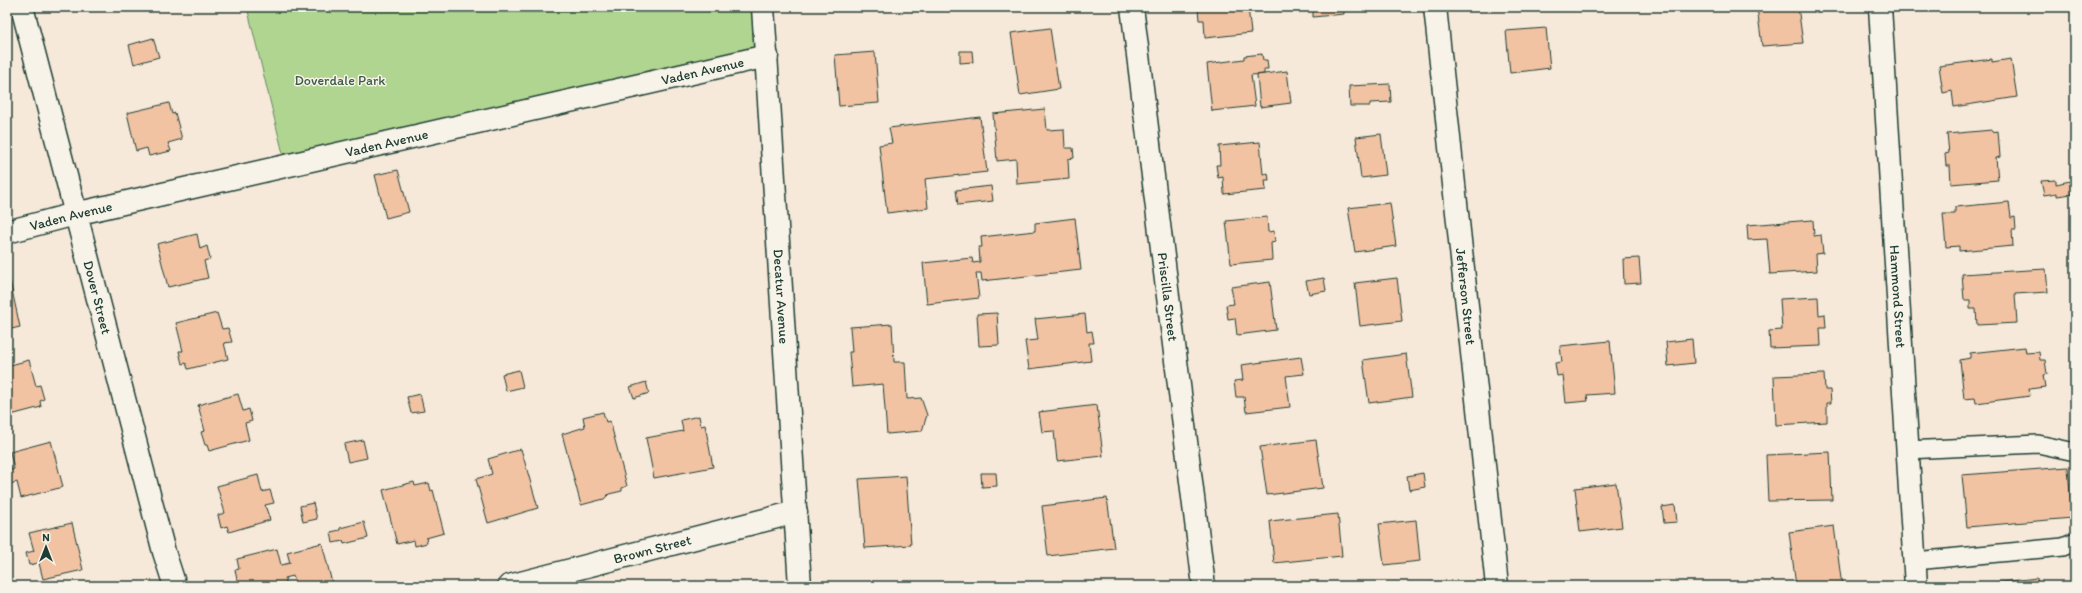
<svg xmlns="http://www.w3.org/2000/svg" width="2082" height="593" viewBox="0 0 2082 593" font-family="Itim,sans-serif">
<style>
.green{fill:#b0d591;stroke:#688962}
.building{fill:#f2c3a2;stroke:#1f3d34}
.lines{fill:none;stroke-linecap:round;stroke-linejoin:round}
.lane-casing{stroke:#1f3d34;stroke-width:20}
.street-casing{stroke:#1f3d34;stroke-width:25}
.lane{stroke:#f7f3e8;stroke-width:17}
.street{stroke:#f7f3e8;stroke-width:22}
.labels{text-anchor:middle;stroke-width:3;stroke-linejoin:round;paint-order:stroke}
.street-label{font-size:14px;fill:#1f3d34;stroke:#f7f3e8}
.park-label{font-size:14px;fill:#3c5b47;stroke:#f7f3e8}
</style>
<rect width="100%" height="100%" fill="#f6e9da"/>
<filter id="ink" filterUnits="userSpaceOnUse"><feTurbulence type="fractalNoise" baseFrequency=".025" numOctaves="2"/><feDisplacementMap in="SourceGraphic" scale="8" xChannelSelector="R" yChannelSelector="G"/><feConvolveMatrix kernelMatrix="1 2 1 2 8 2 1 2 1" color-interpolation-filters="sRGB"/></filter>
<g filter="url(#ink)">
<path class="green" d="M247 7H763L767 56 286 166Z"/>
<path class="building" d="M1248 7 1251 33 1205 38 1204 20H1199L1198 8Z
M1313 7H1344V14L1313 17Z
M1757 7H1798L1803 43 1762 46Z
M1050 28 1059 89 1020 95 1011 33Z
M1546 28 1550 68 1510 73 1506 31Z
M153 38 159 57 134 64 129 45Z
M960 51H972L973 62 960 63Z
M875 52 879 103 839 106 835 55Z
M1262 54 1263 60H1267L1268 69H1264V74L1251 75 1255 106 1212 111 1207 64 1244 59V56Z
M1992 59V62L2011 59 2017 97 1954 107 1952 91 1943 93 1939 66Z
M1287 71 1291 103 1260 107 1257 75Z
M1390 84 1391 102 1370 103V106H1350L1349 86Z
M169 103 172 114 175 113 182 139 168 143 171 151 149 156 147 148 136 151 127 113Z
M1045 109 1047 130 1064 129 1065 148H1073L1074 158 1068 159 1069 179 1017 184 1016 159 997 161 993 114Z
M980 117 987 172 925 179 928 208 887 213 879 145 892 143 889 128Z
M1992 130V132L1998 131 2000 157 1996 158 1998 180 1951 184 1950 166H1946L1945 154 1949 153 1947 134Z
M1381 134 1386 175 1361 178 1356 137Z
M1260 142 1263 174 1268 173 1269 180H1265L1266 190 1224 194 1223 177 1218 178 1216 165H1220L1219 146Z
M398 170 409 212 386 218 375 175Z
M2056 180V184L2070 181 2072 194 2057 196V193L2044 195 2041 181Z
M991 186 993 201 958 205 956 190Z
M2009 202 2011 218 2015 217 2016 230H2012L2013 246 1959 251V246L1946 247 1943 214H1955V207Z
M1390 203 1396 246 1355 252 1348 208Z
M1267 217 1268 232 1274 231 1275 242 1271 243 1272 260 1231 264 1226 221Z
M1075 218 1081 270 982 281 981 273H976L979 298 927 304 923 263 972 258 973 263 980 262 979 247H982L981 237 1035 231V223Z
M1813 220 1814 236 1821 235 1823 253 1816 254 1817 271 1770 274 1767 239 1748 240 1747 225Z
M197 234 200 249 207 246 210 259 204 261 208 278 168 287 157 244Z
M1639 258 1641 283 1624 284 1623 259Z
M2046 269 2048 292 2015 294 2017 323 1977 325 1976 309H1970V300H1964L1962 274Z
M1324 278 1326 291 1309 294 1306 281Z
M1397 278 1402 321 1360 326 1355 283Z
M7 281H10L20 327 7 330Z
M1270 282 1276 330 1237 335 1235 318 1228 319 1226 305 1234 304 1231 287Z
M1818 297 1819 315 1825 314 1826 328H1820L1821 346 1770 348 1769 331 1782 330 1780 299Z
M217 313 222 329 228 328 232 342 224 343 228 359 188 369 186 363 182 364 179 351H183L176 323Z
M997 313 999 345 979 346 977 314Z
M1085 314 1087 332 1092 331 1094 343H1089L1091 361 1029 369 1025 341 1038 340 1035 319Z
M892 324 894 362H905L907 399 921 398 927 415 922 431 887 434 883 384 852 387 849 352H852L850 327Z
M1692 339 1694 363 1668 366 1666 342Z
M1610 341 1615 393 1587 395 1588 401 1566 403 1563 375 1557 376 1555 363 1562 362 1560 346Z
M2025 347 2026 353 2039 352 2040 360H2045L2047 374 2043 375 2045 387 2029 389 2030 396 1976 403 1975 398 1964 399 1960 360 1970 358V353Z
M1406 354 1412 397 1369 403 1363 360Z
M1301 357 1304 374 1286 376 1290 407 1246 412 1244 397H1236L1234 381 1243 380 1241 365Z
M29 360 36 386 40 385 44 399 40 401 41 407 7 416V366Z
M519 370 523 387 506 391 502 374Z
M1824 374 1825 390H1830L1831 403H1827V422L1776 425 1774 376Z
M646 382 649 393 634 398 630 387Z
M238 394 243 411 249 409 252 421 245 423 249 440 209 451 207 445H205L201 432 205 431 198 405Z
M420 394 424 411 411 413 407 397Z
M1097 405 1103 456 1057 461 1054 431 1042 432 1039 412Z
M603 412 606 422 610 421 627 486 622 488V491L609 494 604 499 581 505 562 434 585 427 583 417Z
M699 416 701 426 705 425 713 467 654 478 646 438 683 431 681 420Z
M363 440 367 458 348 462 344 444Z
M1316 440 1323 488 1267 495 1260 447Z
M51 441 63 487 21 498 17 482 7 485V471L14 469 10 452Z
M521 449 538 508 488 523 476 479 492 474 488 459Z
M1830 452 1832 500 1768 501 1766 455Z
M2068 467 2072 518 1967 527 1962 475Z
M981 473H996L997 486 982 487Z
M1423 473 1425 487 1409 490 1407 476Z
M258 475 262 492 270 490 274 503 265 505 270 520 229 532 227 526 221 528 218 515 225 513 217 486Z
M906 476 911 545 865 548 859 479Z
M414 482 415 486 429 483 431 491 433 490 444 533 426 538 427 543 415 546 414 540 397 544 383 490Z
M1616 483 1622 527 1580 532 1575 488Z
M1107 498 1114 548 1048 556 1042 506Z
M313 503 317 519 303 522 300 506Z
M1675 505 1677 522 1664 523 1662 507Z
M1338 514 1342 556 1274 563 1270 521Z
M1416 520 1420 561 1384 565 1379 524Z
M364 522 368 538 344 544 343 541 333 543 331 532 340 530V528Z
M72 523 83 570 43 579 39 563 29 565 26 553 34 551 29 533Z
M1834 526 1842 586H1796L1789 532Z
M322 543 332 583 321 586H296L293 576 285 578 287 586H244L243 583 238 585 235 570 239 569 237 559 277 549 281 565 290 563 287 552Z
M2037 578 2038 586H1974V585Z
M1432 583 1433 586H1405Z"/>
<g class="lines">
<g class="lane-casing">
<path id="lane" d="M1906 450 2038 444 2075 452
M1915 561 2063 547 2075 542"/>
</g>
<g class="street-casing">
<g id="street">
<path id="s1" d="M22 7 164 552 175 586"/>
<path id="s2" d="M763 7 800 586"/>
<path id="s3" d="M1132 7 1204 586"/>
<path id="s4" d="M1435 7 1497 586"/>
<path id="s5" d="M1880 7 1916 586"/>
<path id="s6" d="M7 232 75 214 767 56"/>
<path id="s7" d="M509 586 796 512"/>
</g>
</g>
<use href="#lane" class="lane"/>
<use href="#street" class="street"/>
</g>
</g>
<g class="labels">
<g class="street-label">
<text dy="5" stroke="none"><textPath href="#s6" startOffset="714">Vaden Avenue</textPath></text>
<text dy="5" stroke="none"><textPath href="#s6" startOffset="390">Vaden Avenue</textPath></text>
<text dy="5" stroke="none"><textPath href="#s6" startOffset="66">Vaden Avenue</textPath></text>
<text dy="5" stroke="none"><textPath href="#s2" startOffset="290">Decatur Avenue</textPath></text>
<text dy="5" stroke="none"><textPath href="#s3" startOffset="292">Priscilla Street</textPath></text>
<text dy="5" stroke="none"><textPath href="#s4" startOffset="291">Jefferson Street</textPath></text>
<text dy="5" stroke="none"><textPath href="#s1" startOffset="300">Dover Street</textPath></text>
<text dy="5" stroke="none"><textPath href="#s5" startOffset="290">Hammond Street</textPath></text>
<text dy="5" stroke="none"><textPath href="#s7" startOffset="148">Brown Street</textPath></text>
</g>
<g class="park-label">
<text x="340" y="85">Doverdale Park</text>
</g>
</g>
<rect width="2082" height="593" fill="none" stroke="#f7f3e8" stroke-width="24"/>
<rect x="12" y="12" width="2058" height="569" fill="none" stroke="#1f3d34" stroke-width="1.5" filter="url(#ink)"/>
<g transform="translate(46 547)" stroke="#f7f3e8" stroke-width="3" paint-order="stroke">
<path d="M0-3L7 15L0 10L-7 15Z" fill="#1f3d34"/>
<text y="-6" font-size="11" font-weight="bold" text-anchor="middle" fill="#1f3d34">N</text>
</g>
</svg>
